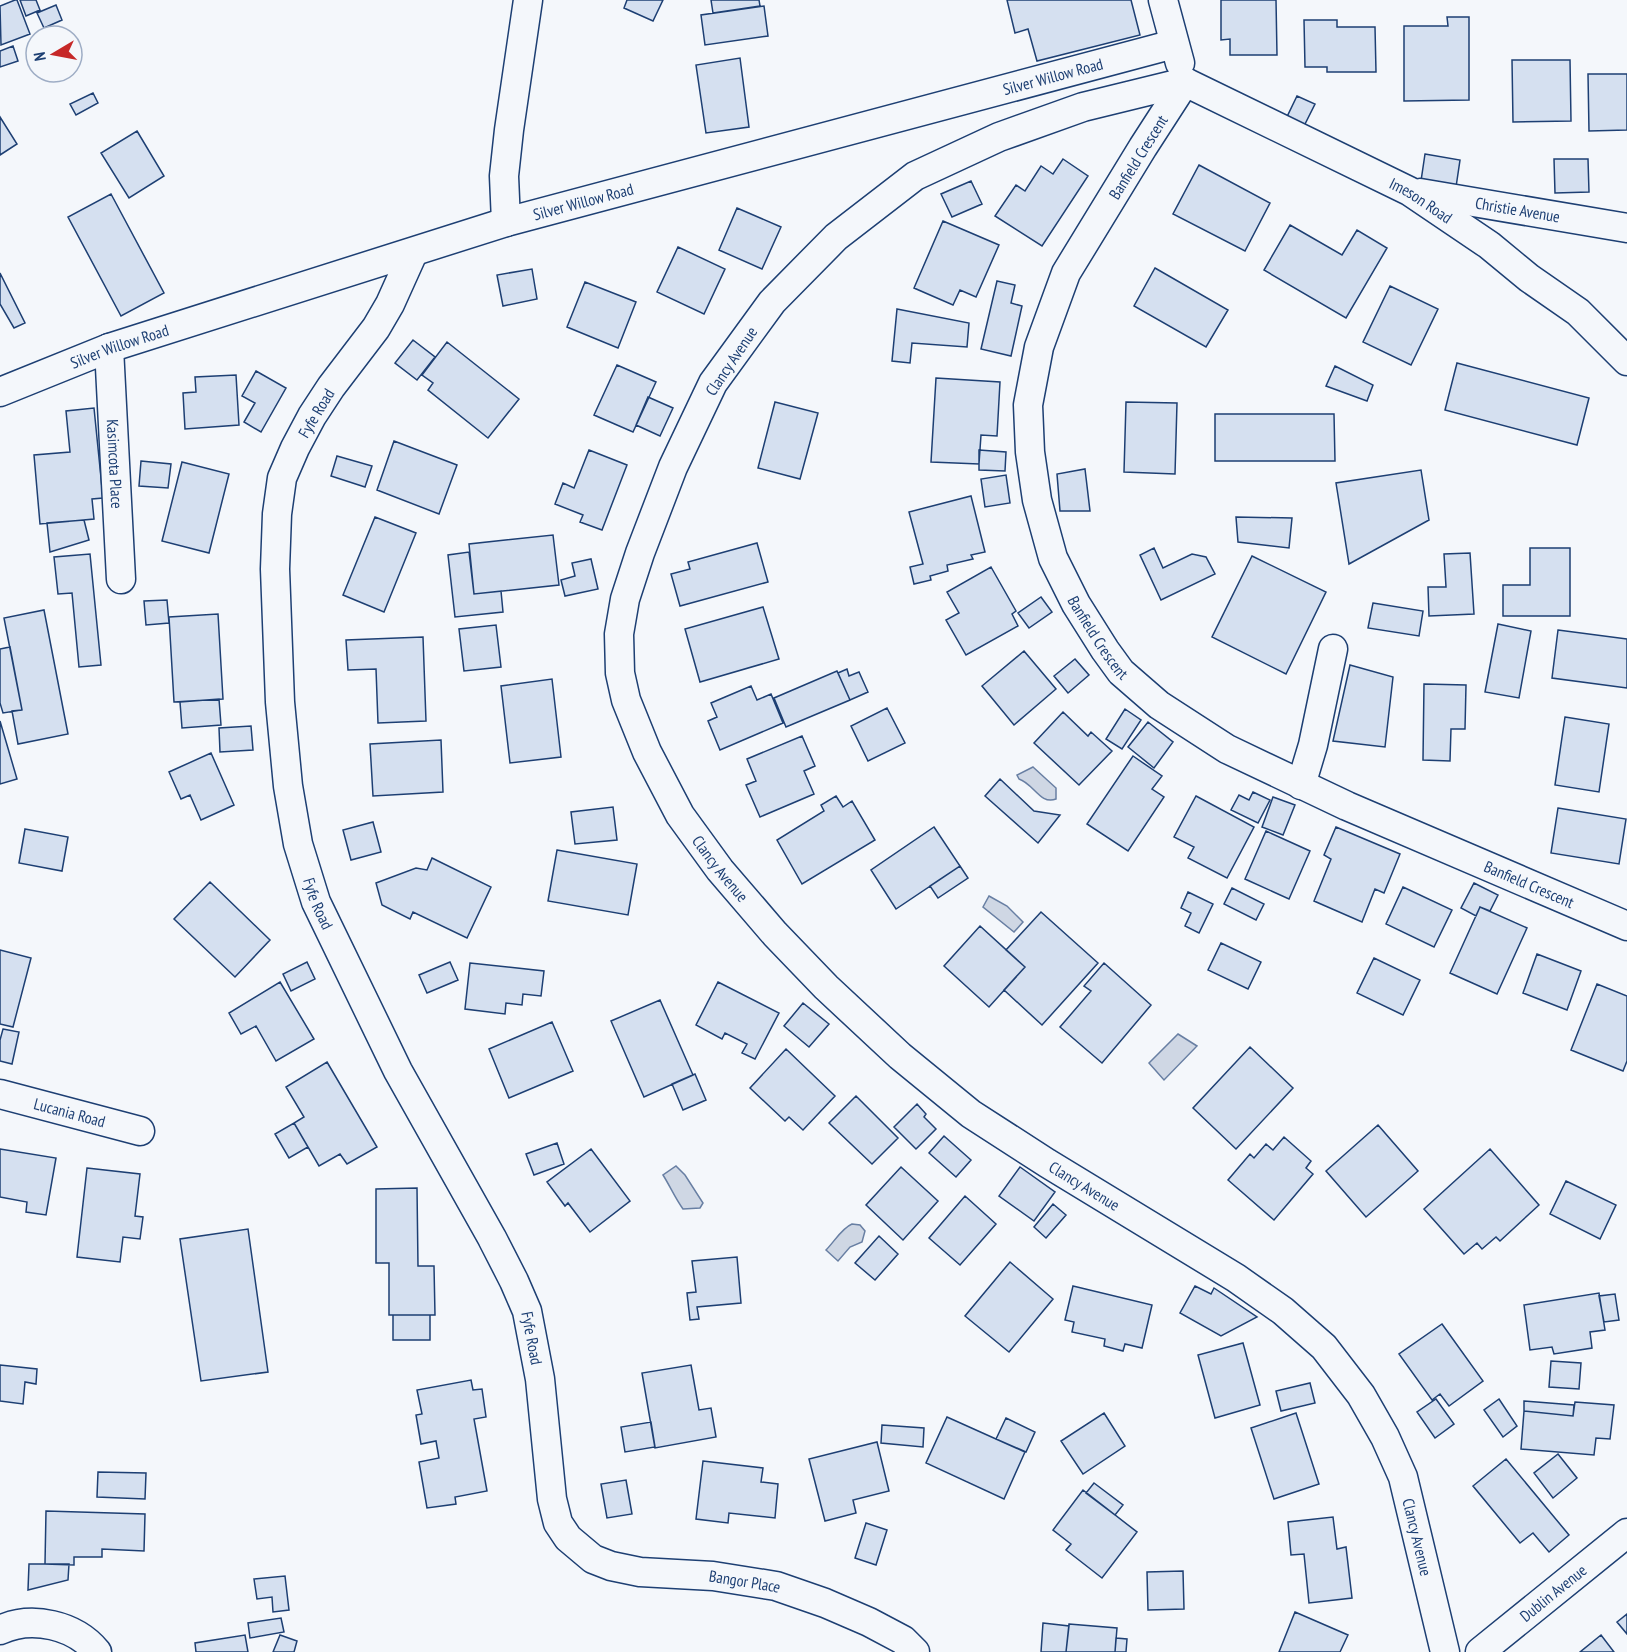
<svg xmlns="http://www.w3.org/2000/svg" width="1627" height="1652" viewBox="0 0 1627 1652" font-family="'PT Sans Narrow',sans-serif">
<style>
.water{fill:#cfd7e4;stroke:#687fa3;stroke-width:1.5}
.building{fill:#d5e0f0;stroke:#1d3f73;stroke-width:1.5}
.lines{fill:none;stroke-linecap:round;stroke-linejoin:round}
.street-casing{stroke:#1d3f73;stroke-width:31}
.street{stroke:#f4f7fb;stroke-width:28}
.labels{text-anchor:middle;stroke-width:4.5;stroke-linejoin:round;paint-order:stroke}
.street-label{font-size:16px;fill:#1d3f73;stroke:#f4f7fb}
</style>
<rect width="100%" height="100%" fill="#f4f7fb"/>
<path class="water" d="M1033 767 1056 788V799C1040 805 1034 784 1019 779L1017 775Z
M989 896 1007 906 1023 922 1014 932 983 907Z
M1178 1034 1197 1046 1164 1080 1149 1063Z
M676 1166 685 1175 703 1203 700 1208 683 1209C675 1198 670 1186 663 1175Z
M852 1224 860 1225 865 1231 862 1242 850 1247 838 1261 826 1250C834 1242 842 1228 852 1224Z"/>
<path class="building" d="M15 0H17L30 34 1 45 0 6Z
M20 0H36L40 10 26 16Z
M627 0H663L653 21 624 8Z
M711 0H759L760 6 713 13Z
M1007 0H1131L1140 35 1037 61 1028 29 1015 33Z
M1221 0H1276L1277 55H1230V39L1221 40Z
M56 5 62 20 44 28 37 13Z
M764 6 768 36 705 45 701 15Z
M1447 17H1469V100L1404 101V26H1448Z
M1304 20H1337V27H1375L1376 72H1327V67H1305Z
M13 46 18 61 0 67V51Z
M740 58 749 127 706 133 696 65Z
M1512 60H1570L1571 121 1513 122Z
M1588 74H1627V130L1589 131Z
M93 93 98 103 76 115 70 104Z
M1297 96 1315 104 1301 132 1284 123Z
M0 117 17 144 0 155Z
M137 131 164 176 129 198 101 153Z
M1425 154 1460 160 1456 187 1421 181Z
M1063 159 1088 176 1042 246 995 216 1016 185 1025 191 1041 166 1053 174Z
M1554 159H1588L1589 192 1555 193Z
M1199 165 1270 203 1245 251 1173 214Z
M971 181 982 204 952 217 941 194Z
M111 194 164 293 121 316 68 217Z
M737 208 781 227 762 269 719 250Z
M943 221 999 245 976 297 960 290 953 305 914 288Z
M1290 225 1342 255 1357 230 1387 248 1346 318 1264 270Z
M678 247 725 269 704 314 657 292Z
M1155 268 1228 310 1206 347 1134 306Z
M532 269 537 299 503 306 497 275Z
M0 273 25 323 14 328 0 304Z
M997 281 1015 285 1011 303 1022 306 1011 356 981 349Z
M585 282 636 302 618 348 567 327Z
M1390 286 1438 309 1411 365 1363 342Z
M897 309 969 323 967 347 912 343 910 363 892 361Z
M413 340 435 357 417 380 395 363Z
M447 342 519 399 488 438 428 390 433 383 422 375Z
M1457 363 1589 398 1577 445 1445 410Z
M617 365 656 382 633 432 594 415Z
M1335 366 1373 385 1367 401 1326 386Z
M256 371 286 388 261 432 244 422 255 403 242 396Z
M236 375 239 425 185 429 183 393 196 392 195 377Z
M936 378 1000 382 997 436 981 435 979 464 931 462Z
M648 397 673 408 660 436 636 425Z
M775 402 818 413 800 479 758 468Z
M1126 402 1177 403 1175 474 1124 472Z
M94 408 103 498 92 499 94 519 40 524 34 455 70 452 66 411Z
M1215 414H1334L1335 461H1215Z
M394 441 457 465 439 514 377 490Z
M589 450 627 465 602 530 580 522 583 515 555 504 563 483 574 488Z
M979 450 1006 452 1005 471 979 470Z
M337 456 372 466 365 487 331 476Z
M141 461 171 464 168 488 139 486Z
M182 462 229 474 209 553 162 541Z
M1085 469 1090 511H1060L1057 474Z
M1421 470 1429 520 1349 564 1336 483Z
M1006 475 1010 503 985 507 981 479Z
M971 496 985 552 971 555 973 559 947 565 948 571 930 576 931 580 914 584 910 567 923 564 909 512Z
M375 517 416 533 384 612 343 595Z
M1236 517 1292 518 1289 548 1238 542Z
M84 520 89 540 50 552 47 523Z
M553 535 559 585 474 594 469 544Z
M757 543 768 582 680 606 671 574 690 569 688 562Z
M1154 548 1163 568 1192 554 1206 557 1215 574 1161 600 1140 555Z
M1530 548H1570V616H1503V585H1530Z
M469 552 474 594 501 591 503 612 455 617 448 555Z
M1470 553 1474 614 1429 616 1428 587H1446L1444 554Z
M90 554 101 665 79 667 72 593 58 594 54 557Z
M1252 556 1326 592 1286 674 1212 637Z
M591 559 598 589 565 596 561 580 575 576 572 563Z
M991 567 1016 611 1012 614 1018 626 966 655 946 620 959 613 947 592Z
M1041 597 1052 612 1029 628 1018 613Z
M167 600 169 623 146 625 144 601Z
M1373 603 1423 611 1419 636 1368 628Z
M763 607 779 659 700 682 685 629Z
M44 610 68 734 18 744 12 711 22 710 4 618Z
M218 614 223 699 174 702 169 617Z
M1498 624 1531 631 1519 698 1485 692Z
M496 625 501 667 464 671 459 629Z
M1558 630 1627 639V688L1552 678Z
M423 637 426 721 378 723 376 669 348 670 346 640Z
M10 647 22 710 3 713 0 703V649Z
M1024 651 1056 689 1014 725 982 686Z
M1075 659 1089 675 1068 693 1054 676Z
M1350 665 1393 677 1385 747 1333 741Z
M847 669 849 676 859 672 868 692 850 700 838 673Z
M837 671 850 700 786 727 774 698Z
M552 679 561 757 510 763 501 686Z
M1424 684 1466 685 1465 729H1451L1450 761 1423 760Z
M751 686 757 700 771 694 783 723 720 750 708 721 717 717 711 703Z
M219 699 221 725 182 728 180 702Z
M887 708 905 743 868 761 851 726Z
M1125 709 1141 720 1122 749 1106 739Z
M1063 712 1088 736 1091 732 1112 751 1079 785 1034 743Z
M1565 717 1609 724 1599 792 1555 785Z
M0 721 17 779 0 784Z
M1148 722 1173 742 1154 768 1128 747Z
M251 726 253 750 220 752 219 728Z
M802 736 815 766 804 771 814 794 760 817 746 785 756 781 747 759Z
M441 740 443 792 373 796 370 744Z
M211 753 234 805 201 820 190 795 181 799 169 772Z
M1133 756 1162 776 1152 789 1164 797 1128 851 1087 824Z
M1000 779 1034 811 1060 815 1038 843 985 796Z
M1253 792 1270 800 1258 823 1231 810 1239 795 1249 800Z
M836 796 843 807 852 801 875 840 802 884 777 840 824 811 821 805Z
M1196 796 1254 827 1227 878 1188 858 1194 847 1174 837Z
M1273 797 1295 805 1283 835 1262 827Z
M613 807 617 840 575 844 571 812Z
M1558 808 1626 819 1619 864 1551 853Z
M373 822 381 852 351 860 343 830Z
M934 827 960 866 896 909 871 870Z
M1336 827 1400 854 1384 893 1375 889 1362 922 1314 901 1331 859 1324 855Z
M25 829 68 837 62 871 19 863Z
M1266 831 1310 851 1289 899 1245 879Z
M557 850 637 864 628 915 548 901Z
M432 858 491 887 467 938 413 912 410 919 382 905 376 883 416 868 427 870Z
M960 866 968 878 938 898 930 886Z
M210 882 270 940 235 977 174 919Z
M1474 883 1498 895 1490 911 1480 907 1476 916 1461 908Z
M1403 887 1452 910 1434 947 1386 924Z
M1232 888 1264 904 1256 920 1224 904Z
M1188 892 1213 904 1199 933 1185 926 1191 913 1181 908Z
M1480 907 1527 928 1497 994 1450 973Z
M1041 912 1098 963 1042 1025 1004 990 1025 967 1006 950Z
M980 926 1025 967 989 1007 944 966Z
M1221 943 1261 962 1248 989 1208 970Z
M0 950 31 958 13 1027 0 1024Z
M1537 954 1581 971 1567 1010 1523 993Z
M1374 958 1420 980 1403 1015 1357 993Z
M307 962 315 979 291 991 283 974Z
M450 962 458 980 427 993 419 975Z
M470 963 544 971 541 996 523 994 522 1005 506 1003 505 1014 465 1009Z
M1104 963 1151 1005 1102 1063 1060 1027 1091 991 1084 986Z
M280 982 314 1039 276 1061 256 1026 241 1034 229 1013Z
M718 982 779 1013 755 1059 742 1053 747 1044 725 1033 722 1039 696 1025Z
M1597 984 1627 996V1061L1623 1071 1571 1050Z
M660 1000 693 1075 644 1097 611 1021Z
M803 1003 829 1024 809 1047 784 1026Z
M552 1022 573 1071 509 1098 489 1049Z
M3 1029 19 1032 12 1064 0 1061V1040Z
M1250 1047 1293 1088 1236 1149 1193 1108Z
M786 1049 835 1096 803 1130 789 1117 785 1121 750 1088Z
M327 1062 377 1147 347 1164 340 1154 319 1166 294 1123 304 1117 286 1087Z
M695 1074 706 1100 683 1110 672 1084Z
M856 1096 898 1138 872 1164 829 1123Z
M917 1104 926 1114 924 1117 936 1129 916 1149 894 1127Z
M294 1123 308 1147 289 1158 275 1134Z
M1378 1125 1418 1171 1366 1217 1326 1171Z
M944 1136 971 1160 956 1177 929 1153Z
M1284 1137 1311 1161 1306 1168 1313 1174 1274 1220 1228 1180 1250 1154 1254 1158 1266 1144 1273 1150Z
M557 1143 564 1164 534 1175 526 1154Z
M0 1149 56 1158 46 1215 26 1212 27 1202 0 1197Z
M591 1149 630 1201 590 1232 568 1203 565 1206 547 1182Z
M1490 1149 1539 1205 1500 1241 1496 1237 1482 1249 1477 1243 1464 1254 1424 1209Z
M901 1167 938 1201 903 1240 866 1205Z
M1020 1167 1055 1192 1034 1221 999 1196Z
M87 1168 140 1174 135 1216 143 1217 140 1239 123 1237 120 1262 77 1257Z
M1566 1181 1616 1205 1600 1239 1550 1214Z
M417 1188 418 1266H434L435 1315H389V1263H376V1189Z
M965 1196 996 1224 960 1265 929 1238Z
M1053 1204 1066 1215 1046 1238 1034 1227Z
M248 1229 268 1372 201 1381 180 1239Z
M879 1236 898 1254 875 1280 855 1263Z
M737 1257 741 1303 697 1307 699 1319 690 1320 687 1293 696 1292 692 1261Z
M1010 1262 1053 1299 1009 1352 965 1316Z
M1073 1286 1152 1305 1142 1348 1125 1344 1123 1351 1104 1346 1105 1339 1072 1332 1074 1322 1065 1320Z
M1195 1286 1211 1294 1214 1288 1257 1317 1221 1336 1180 1313Z
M1599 1293 1605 1330 1590 1332 1592 1348 1554 1354 1552 1347 1530 1350 1524 1305Z
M1615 1294 1619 1320 1604 1322 1599 1296Z
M393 1315H430V1340H393Z
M1442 1324 1483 1381 1449 1406 1440 1394 1432 1400 1399 1354Z
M1243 1343 1260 1405 1215 1418 1198 1355Z
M1551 1361 1581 1363 1579 1389 1549 1387Z
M0 1365 37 1369 36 1384 25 1382 23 1404 0 1401Z
M691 1365 699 1410 711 1408 716 1437 655 1448 642 1373Z
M471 1380 473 1390 482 1389 486 1417 474 1419 487 1491 455 1497 456 1504 427 1508 419 1462 439 1458 436 1441 421 1444 416 1415 422 1414 417 1390Z
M1310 1383 1315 1403 1281 1411 1276 1391Z
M1436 1399 1454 1424 1435 1438 1417 1412Z
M1499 1399 1517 1426 1503 1437 1484 1410Z
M1524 1401 1574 1405 1573 1416 1524 1411Z
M1575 1402 1614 1405 1610 1439 1596 1438 1594 1455 1521 1449 1524 1411 1573 1416Z
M1104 1413 1125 1446 1083 1474 1061 1441Z
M1296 1413 1319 1484 1274 1499 1251 1428Z
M947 1417 1025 1452 1004 1499 926 1463Z
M1006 1418 1035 1432 1026 1452 996 1439Z
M651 1422 655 1447 625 1452 621 1427Z
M882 1425 924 1428 923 1447 881 1443Z
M877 1442 889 1491 853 1500 856 1513 825 1521 809 1459Z
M1558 1454 1577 1478 1553 1498 1534 1473Z
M1506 1459 1569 1535 1549 1552 1533 1533 1520 1543 1473 1486Z
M703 1461 763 1468 761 1482 778 1484 775 1518 729 1513 728 1523 696 1519Z
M98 1472 146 1473 145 1499 97 1497Z
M626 1480 632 1514 607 1518 601 1484Z
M1094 1483 1123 1505 1115 1515 1086 1493Z
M1083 1490 1137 1532 1102 1578 1066 1550 1071 1544 1053 1530Z
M46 1511 145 1514 144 1551 102 1549V1557H74V1565L45 1564Z
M1333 1517 1337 1549 1346 1547 1352 1598 1309 1603 1304 1554 1291 1555 1288 1522Z
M866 1523 887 1530 876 1565 855 1558Z
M29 1564H69L68 1580 28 1590Z
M1183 1571 1184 1609 1148 1610 1147 1572Z
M285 1576 289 1610 273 1612 272 1597 257 1599 254 1579Z
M1295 1612 1348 1635 1340 1652H1279Z
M1627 1614V1634L1617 1622Z
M281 1618 284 1632 250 1638 248 1623Z
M1043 1623 1069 1626 1066 1652H1041Z
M1069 1624 1117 1628 1115 1652H1066Z
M245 1635 248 1652H196L195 1643Z
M280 1635 297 1641 294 1652H273Z
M1601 1635 1614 1652H1580Z
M1116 1638 1127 1639 1126 1652H1115Z"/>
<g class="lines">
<g class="street-casing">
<g id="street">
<path d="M1163 0 1180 63"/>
<path id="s1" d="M1185 82 1083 107 999 137 915 176 836 237 772 302 713 383 673 467 640 553 625 599 619 634 620 673 626 700 647 752 680 815 720 870 775 934 826 987 900 1056 971 1114 1047 1163 1236 1278 1283 1311 1324 1347 1361 1395 1385 1437 1403 1477 1445 1652"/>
<path id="s2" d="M1185 82 1143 147 1066 273 1039 347 1028 405 1030 452 1037 500 1053 558 1076 604 1105 650 1121 672 1159 705 1227 749 1347 806 1627 926"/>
<path id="s3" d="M1185 82 1409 191 1489 245 1529 278 1578 312 1627 361"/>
<path id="s4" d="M1420 193 1627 228"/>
<path d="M506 222 504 176 509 130 528 0"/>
<path id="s5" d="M413 253 390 304 376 328 331 387 312 416 295 448 282 478 277 514 275 569 280 702 288 786 298 844 316 902 398 1071 492 1238 514 1281 527 1311 540 1379 552 1499 558 1523 568 1538 593 1559 611 1566 640 1572 713 1576 776 1586 825 1603 869 1622 903 1640 915 1652"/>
<path id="s6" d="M109 348 121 579"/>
<path id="s7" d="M0 392 109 348 506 222 1174 44"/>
<path d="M1301 785 1313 745 1333 649"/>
<path id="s8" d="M0 1094 140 1131"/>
<path d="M0 1630C32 1615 75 1625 97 1652"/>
<path id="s9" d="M1480 1652 1627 1533"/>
</g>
</g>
<use href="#street" class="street"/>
</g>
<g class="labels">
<g class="street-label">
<text dy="6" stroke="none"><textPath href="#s7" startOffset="1100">Silver Willow Road</textPath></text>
<text transform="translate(1138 157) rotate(-58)" y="6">Banfield Crescent</text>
<text dy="6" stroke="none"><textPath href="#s3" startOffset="264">Imeson Road</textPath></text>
<text dy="6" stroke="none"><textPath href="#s7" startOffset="614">Silver Willow Road</textPath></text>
<text dy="6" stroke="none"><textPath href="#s4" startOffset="99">Christie Avenue</textPath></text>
<text dy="6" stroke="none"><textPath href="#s7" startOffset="128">Silver Willow Road</textPath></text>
<text transform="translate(731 361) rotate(-56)" y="6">Clancy Avenue</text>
<text transform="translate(316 413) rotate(-59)" y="6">Fyfe Road</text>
<text dy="6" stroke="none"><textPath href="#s6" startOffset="116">Kasimcota Place</textPath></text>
<text dy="6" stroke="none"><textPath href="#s2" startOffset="610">Banfield Crescent</textPath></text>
<text dy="6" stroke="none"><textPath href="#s1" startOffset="1108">Clancy Avenue</textPath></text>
<text dy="6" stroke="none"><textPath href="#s2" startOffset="1114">Banfield Crescent</textPath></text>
<text dy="6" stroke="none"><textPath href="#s5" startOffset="692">Fyfe Road</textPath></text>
<text dy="6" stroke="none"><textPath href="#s8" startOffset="72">Lucania Road</textPath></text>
<text dy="6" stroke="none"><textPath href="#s1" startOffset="1594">Clancy Avenue</textPath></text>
<text dy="6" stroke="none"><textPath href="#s5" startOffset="1178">Fyfe Road</textPath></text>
<text dy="6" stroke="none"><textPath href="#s1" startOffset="2098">Clancy Avenue</textPath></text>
<text dy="6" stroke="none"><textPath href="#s5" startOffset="1570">Bangor Place</textPath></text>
<text dy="6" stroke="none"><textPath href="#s9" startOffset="94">Dublin Avenue</textPath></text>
</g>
</g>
<g transform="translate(54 54) rotate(260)"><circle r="28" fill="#f4f7fb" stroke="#9eadc5" stroke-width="1.5"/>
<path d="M0-4.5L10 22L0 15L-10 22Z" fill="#c62828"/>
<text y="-9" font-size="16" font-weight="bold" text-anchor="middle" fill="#1d3f73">N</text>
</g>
</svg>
